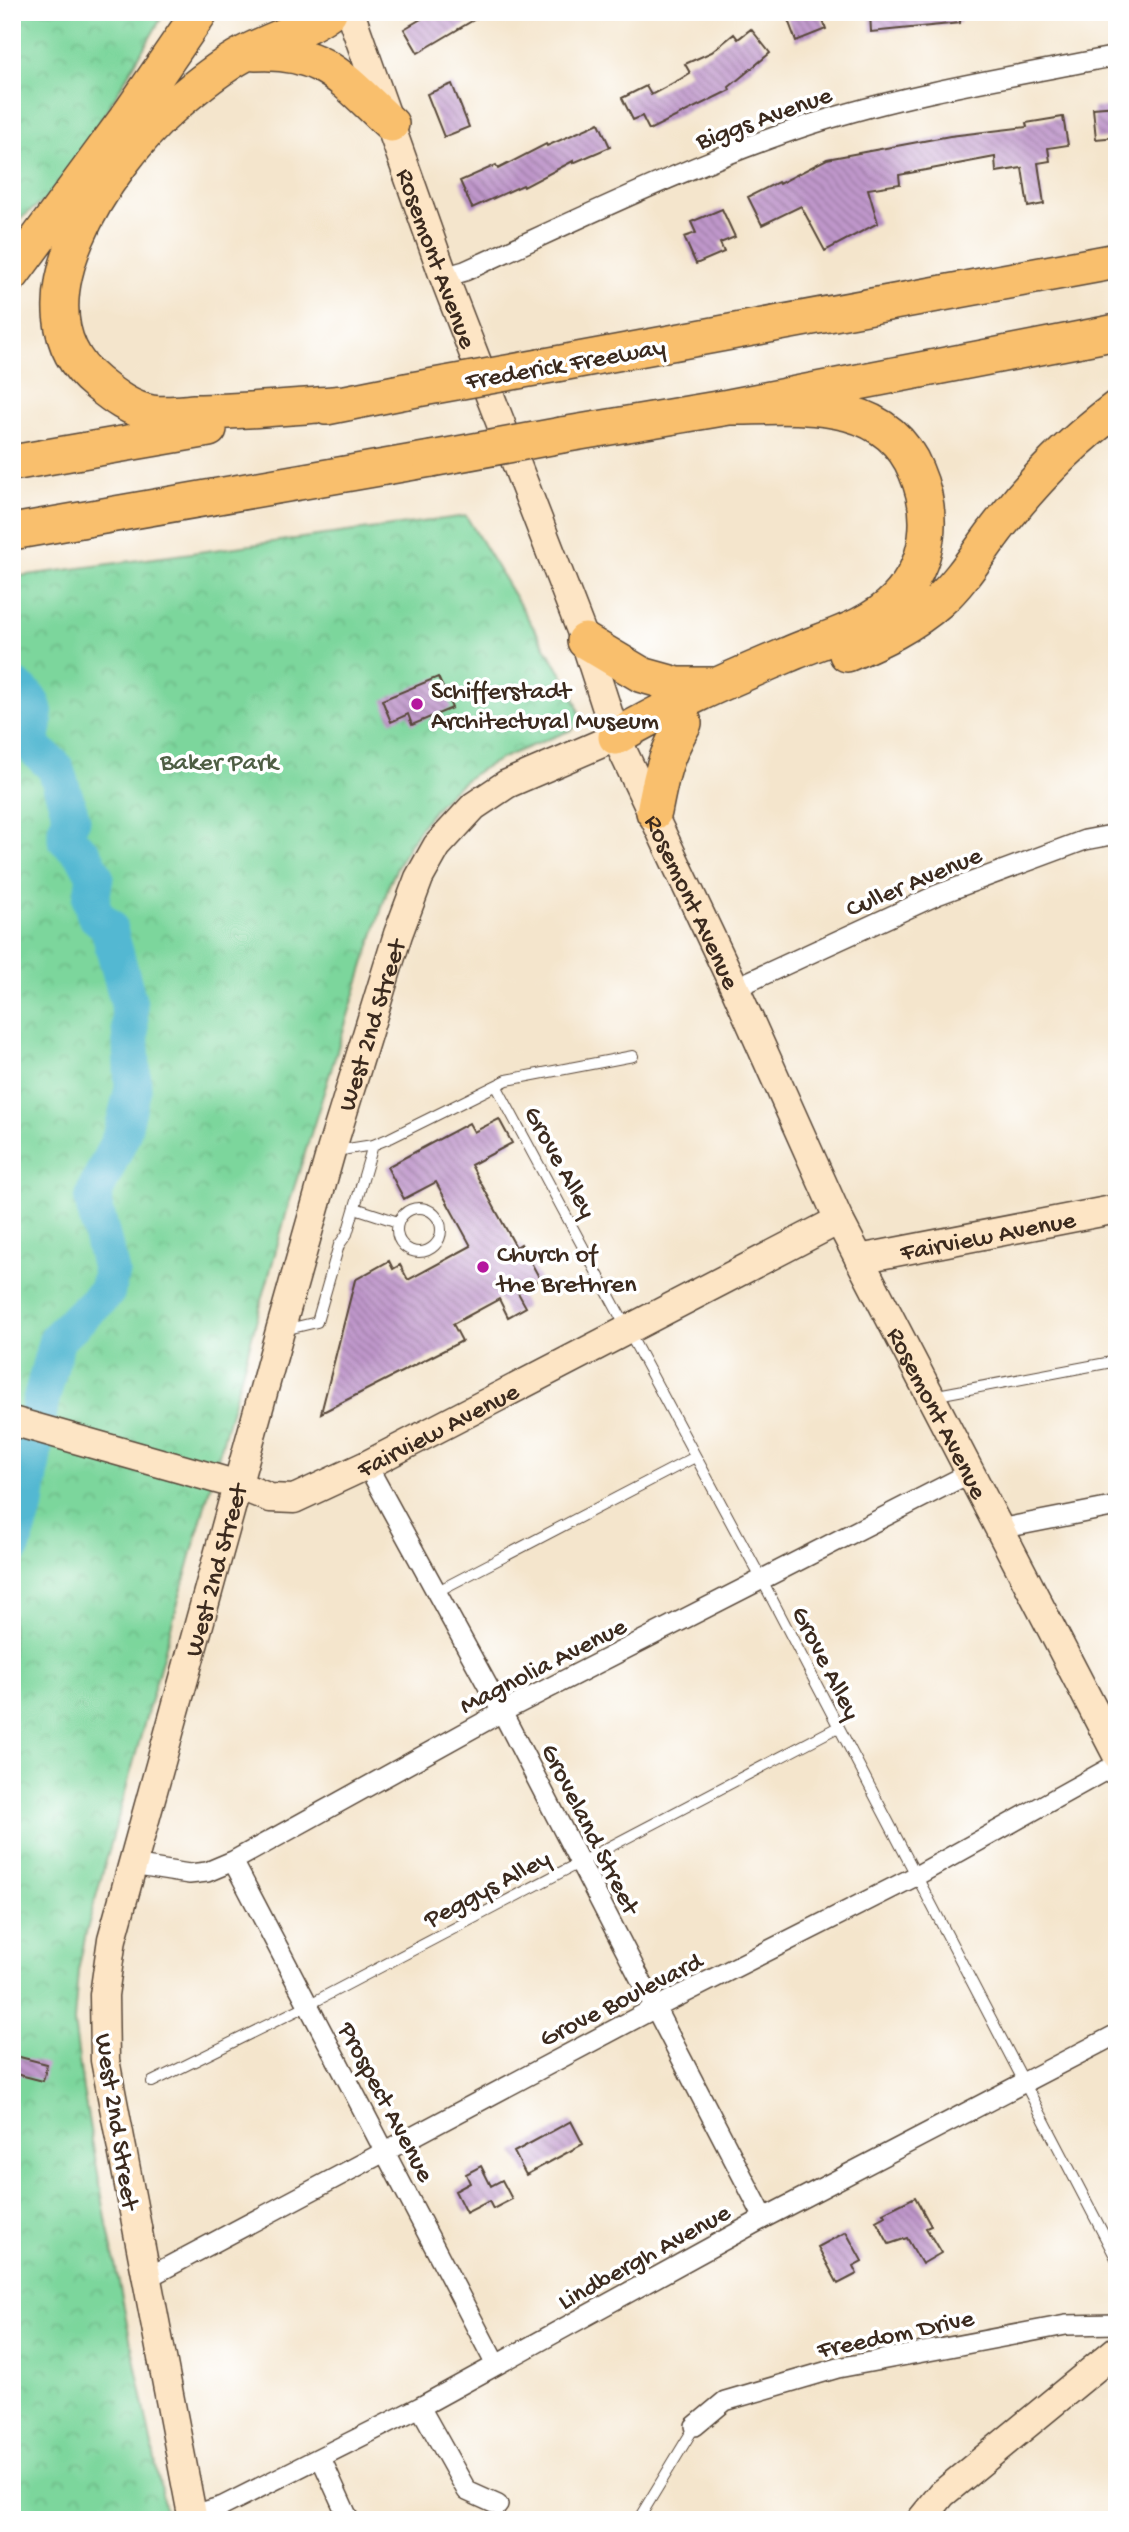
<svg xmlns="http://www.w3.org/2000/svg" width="1129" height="2532" viewBox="0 0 1129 2532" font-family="'Gochi Hand',sans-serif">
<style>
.park{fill:url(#park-crowns);stroke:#5c805d;stroke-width:2}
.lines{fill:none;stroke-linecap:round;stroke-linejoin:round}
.river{stroke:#53b8d2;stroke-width:37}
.building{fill:url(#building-back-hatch)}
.lane-casing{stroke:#574638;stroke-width:12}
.street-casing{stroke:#574638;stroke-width:22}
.secondary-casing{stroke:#574638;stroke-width:31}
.highway-casing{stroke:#574638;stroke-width:38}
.lane{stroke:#fff;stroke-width:10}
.street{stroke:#fff;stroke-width:19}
.secondary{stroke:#fde5c5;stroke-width:28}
.highway{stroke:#f9bf6d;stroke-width:35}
.highway-bridge-casing{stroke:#574638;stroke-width:38;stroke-linecap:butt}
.highway-bridge{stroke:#f9bf6d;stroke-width:35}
.poi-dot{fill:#b5179e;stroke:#fff;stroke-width:2.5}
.labels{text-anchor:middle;stroke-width:7;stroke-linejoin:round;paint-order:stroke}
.street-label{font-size:26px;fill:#3b2a1e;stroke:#fff}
.poi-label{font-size:26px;fill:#3b2a1e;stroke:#fff;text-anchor:start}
.park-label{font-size:26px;fill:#4e5e44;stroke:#fff}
</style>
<defs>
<pattern id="park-crowns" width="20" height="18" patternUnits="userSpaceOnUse" patternTransform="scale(1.75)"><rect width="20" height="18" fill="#7cd69c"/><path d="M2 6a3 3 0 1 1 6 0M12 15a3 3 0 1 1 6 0" fill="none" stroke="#6cb886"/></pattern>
<pattern id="building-back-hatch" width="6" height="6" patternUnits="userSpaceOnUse" patternTransform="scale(1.75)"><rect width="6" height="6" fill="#bf97cb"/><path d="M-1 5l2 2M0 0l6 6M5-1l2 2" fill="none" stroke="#9c7ba4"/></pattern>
</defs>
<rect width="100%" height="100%" fill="#fff"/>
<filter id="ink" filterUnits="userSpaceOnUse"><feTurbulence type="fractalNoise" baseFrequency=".0143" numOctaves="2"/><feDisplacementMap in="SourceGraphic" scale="14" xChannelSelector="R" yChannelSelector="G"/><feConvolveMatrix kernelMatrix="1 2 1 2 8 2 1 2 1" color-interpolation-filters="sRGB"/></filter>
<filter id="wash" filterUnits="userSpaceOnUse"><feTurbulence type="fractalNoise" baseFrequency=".00686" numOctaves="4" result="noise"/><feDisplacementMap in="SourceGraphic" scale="28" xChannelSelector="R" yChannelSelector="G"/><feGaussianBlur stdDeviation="1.57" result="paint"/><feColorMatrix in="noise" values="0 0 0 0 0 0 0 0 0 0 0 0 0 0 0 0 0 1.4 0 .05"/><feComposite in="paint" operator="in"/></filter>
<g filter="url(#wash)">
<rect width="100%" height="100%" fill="#f4e5cc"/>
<path class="park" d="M12 12H165L62 187 12 225Z
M466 516 570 688C575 702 587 719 571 730 536 745 495 757 464 781 431 806 405 847 389 885L288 1207 86 1933 78 1971 74 2022 83 2090 107 2224 167 2520H12V577Z"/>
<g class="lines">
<path class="river" d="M12 685C36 700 39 713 31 739L37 751 55 767 72 819 66 829V839L83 854 95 876 91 901 95 915 108 926 129 1004 133 1088 122 1134 96 1189 93 1201 111 1272 107 1291 57 1339 40 1404 26 1504 12 1548"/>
</g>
<g id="blocks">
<path class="building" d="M433 12H487L418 53 404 29Z
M785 12H820L826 29 796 41Z
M870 12H960V23L871 32Z
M751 29 770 53 729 87 730 90 649 130 642 116 633 120 622 98 646 86 651 95 679 80 690 73 685 64 712 52 734 34 738 39Z
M452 84 469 127 444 137 427 94Z
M1117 106V137L1096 139 1093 108Z
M1063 117 1068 145 1048 148 1050 161 1038 163 1044 204 1028 207 1022 168 996 172 995 157 899 175 900 184 868 189 878 223 825 251 801 206 762 225 748 197 778 182 779 184 827 159 950 136 1027 127 1026 123Z
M599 123 610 147 573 163V161L524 187 523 185 472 208 460 181 496 165 498 169 546 144 547 146Z
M722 209 735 237 720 243 724 252 696 264 684 237 696 233 691 222Z
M438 677 452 708 412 725 408 714 391 722 382 700Z
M499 1119 512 1143 471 1165 516 1247 521 1244 540 1279 517 1291 526 1307 508 1317 499 1299 453 1324 462 1341 321 1413 355 1280 389 1261 393 1269 400 1265 408 1280 471 1246 436 1182 404 1199 387 1167 469 1123 474 1132Z
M12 2055 47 2064 43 2081 12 2073Z
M571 2121 583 2144 526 2175 514 2152Z
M481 2166 491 2186 502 2180 512 2199 493 2209 489 2201 466 2213 455 2191 470 2183 466 2174Z
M915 2197 931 2226 926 2228 941 2253 922 2264 907 2238 889 2244 876 2221 885 2216 883 2213Z
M846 2232 862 2261 853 2266 857 2274 838 2284 818 2247Z"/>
</g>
</g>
<g filter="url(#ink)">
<use href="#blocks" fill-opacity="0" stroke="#574638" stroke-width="2"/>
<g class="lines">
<g class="lane-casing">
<path id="lane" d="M497 1087 762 1580 1117 2260
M335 1151 373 1145 390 1138 507 1080 633 1056
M355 1208 398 1222
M397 1230a22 22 0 1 1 44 0a22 22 0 1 1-44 0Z
M284 1330 317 1322 339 1245 347 1234 373 1145
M932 1396 1117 1361
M436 1592 695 1457
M152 2082 308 2005 838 1727
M638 2520 695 2426"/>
</g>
<g class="street-casing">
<path id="street" d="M444 277 465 271C579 219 692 163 812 124 911 92 1015 76 1117 56
M735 988 937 895 1085 840 1117 834
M367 1465 502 1712 764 2218
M999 1529 1117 1506
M233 1861 496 2365
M132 1865 189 1874 207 1872 233 1861 502 1712 970 1473
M147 2278 655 2008 916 1876 1117 1764
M420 2407 467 2491 498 2505
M695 2426 725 2401 838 2368 1066 2325 1117 2324
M321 2458 349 2520
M193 2515 223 2506 420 2407 764 2218 1117 2034"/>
</g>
<g class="secondary-casing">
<g id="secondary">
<path id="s1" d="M350 12 444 277 585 641 616 737 735 988 839 1220 1117 1755"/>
<path id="s2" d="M859 1259 1117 1209"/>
<path id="s3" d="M12 1421 238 1485 270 1498 294 1499 367 1465 839 1220"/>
<path id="s4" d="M193 2520 105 2060 104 1995 112 1939 280 1331 331 1151 398 934 419 878 437 846 474 806 507 784 616 737"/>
<path d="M921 2520 942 2494 1117 2350"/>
</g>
</g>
<g class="highway-casing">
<path id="highway" d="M329 12C303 31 272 39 244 54 218 68 195 87 172 107 108 163 6 310 97 383 113 396 131 410 152 413 166 415 181 413 194 412 246 412 297 406 347 403
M255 53C324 49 344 81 391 124
M12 274 130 114 200 12
M540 367 1117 261
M326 407 406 391
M562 435 729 407 1117 332
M12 463 209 429
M12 532 431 459
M585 641 642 675 678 685H714
M847 654C880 640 912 625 939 601 966 577 983 544 1006 517 1039 475 1074 440 1117 408
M616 737C673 703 733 678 794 652 827 638 871 627 897 599 930 563 935 515 916 471 885 395 796 407 729 407
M654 812C661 775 665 756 684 723"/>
</g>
<use href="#lane" class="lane"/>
<use href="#street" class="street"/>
<use href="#secondary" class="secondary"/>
<use href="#highway" class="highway"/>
<g class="highway-bridge-casing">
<path id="highway-bridge" d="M406 391 540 367
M431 459 562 435"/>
</g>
<use href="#highway-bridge" class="highway-bridge"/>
</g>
</g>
<g class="poi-dot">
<circle cx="417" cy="704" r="7"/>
<circle cx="483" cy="1267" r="7"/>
</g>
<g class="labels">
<g class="street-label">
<text transform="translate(763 116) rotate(-20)" y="9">Biggs Avenue</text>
<text dy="9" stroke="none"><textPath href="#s1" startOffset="261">Rosemont Avenue</textPath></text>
<text transform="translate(565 362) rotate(-10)" y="9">Frederick Freeway</text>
<text transform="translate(913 880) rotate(-23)" y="9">Culler Avenue</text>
<text dy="9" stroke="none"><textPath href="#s1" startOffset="954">Rosemont Avenue</textPath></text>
<text dy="9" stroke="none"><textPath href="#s4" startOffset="1540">West 2nd Street</textPath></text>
<text transform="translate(562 1161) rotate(61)" y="9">Grove Alley</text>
<text dy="9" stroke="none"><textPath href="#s2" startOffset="131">Fairview Avenue</textPath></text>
<text dy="9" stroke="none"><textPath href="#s1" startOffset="1521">Rosemont Avenue</textPath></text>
<text dy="9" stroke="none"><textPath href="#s3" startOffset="453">Fairview Avenue</textPath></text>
<text dy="9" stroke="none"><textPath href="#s4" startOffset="973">West 2nd Street</textPath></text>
<text transform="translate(828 1662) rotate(63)" y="9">Grove Alley</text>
<text transform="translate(542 1664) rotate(-27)" y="9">Magnolia Avenue</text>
<text transform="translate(592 1828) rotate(63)" y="9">Groveland Street</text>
<text transform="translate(486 1887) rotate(-28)" y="9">Peggys Alley</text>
<text transform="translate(620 1998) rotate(-27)" y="9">Grove Boulevard</text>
<text transform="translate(388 2101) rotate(62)" y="9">Prospect Avenue</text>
<text transform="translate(119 2121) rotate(81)" y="9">West 2nd Street</text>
<text transform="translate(643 2255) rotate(-29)" y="9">Lindbergh Avenue</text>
<text transform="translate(895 2332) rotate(-12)" y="9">Freedom Drive</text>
</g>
<g class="poi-label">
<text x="431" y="698">Schifferstadt<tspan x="431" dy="30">Architectural Museum</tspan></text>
<text x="497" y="1261">Church of<tspan x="497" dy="30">the Brethren</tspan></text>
</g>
<g class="park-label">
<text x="219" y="769">Baker Park</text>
</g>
</g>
<rect width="1129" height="2532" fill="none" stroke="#fff" stroke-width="42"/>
</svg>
